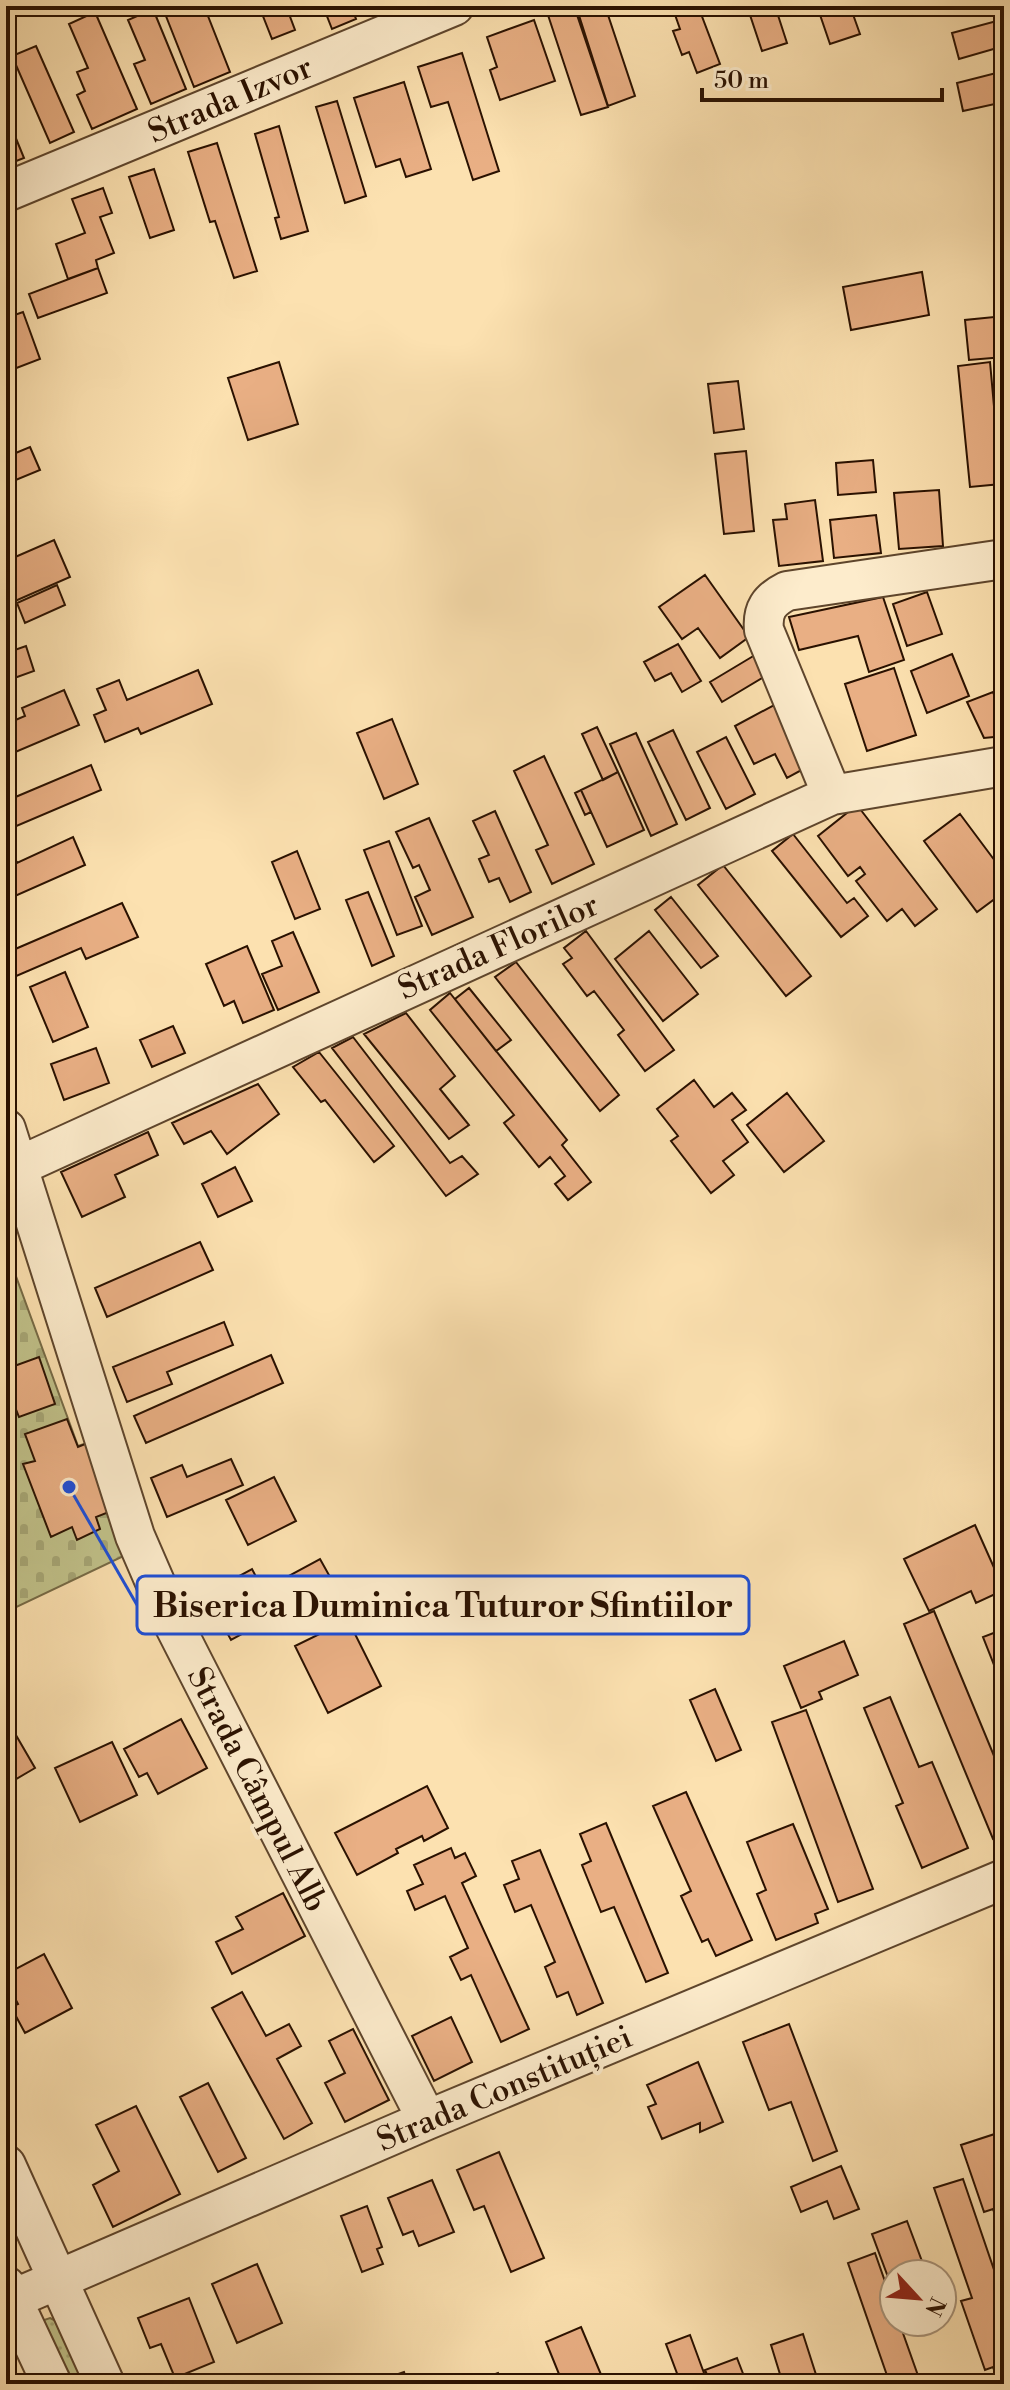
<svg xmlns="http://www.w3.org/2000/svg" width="1010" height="2390" viewBox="0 0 1010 2390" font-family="'Libre Bodoni',serif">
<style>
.cemetery{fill:url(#cemetery-stones);stroke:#766a45;stroke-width:2}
.garden{fill:url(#garden-dots);stroke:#766a45;stroke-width:2}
.building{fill:#e9af84;stroke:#2a1100;stroke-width:2}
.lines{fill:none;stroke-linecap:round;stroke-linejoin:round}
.minor-casing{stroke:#5e452c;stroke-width:42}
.minor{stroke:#fdeccc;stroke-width:38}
.labels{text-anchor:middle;stroke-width:8;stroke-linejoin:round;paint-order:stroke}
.street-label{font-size:32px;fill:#2a1100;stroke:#fdeccc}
.leader{fill:none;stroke:#1d4ed8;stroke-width:3}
.callout-dot{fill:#1d4ed8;stroke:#fdeccc;stroke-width:3}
.callout{fill:#fdeccc;stroke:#1d4ed8;stroke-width:3}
.callout-label{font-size:34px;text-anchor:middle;font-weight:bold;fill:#2a1100}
</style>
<defs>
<pattern id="cemetery-stones" width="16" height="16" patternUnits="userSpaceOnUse" patternTransform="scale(2)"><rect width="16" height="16" fill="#c1c28a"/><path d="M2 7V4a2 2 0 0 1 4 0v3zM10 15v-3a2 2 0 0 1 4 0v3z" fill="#a6a675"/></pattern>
<pattern id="garden-dots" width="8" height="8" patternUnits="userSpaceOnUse" patternTransform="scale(2)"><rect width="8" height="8" fill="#c1c28a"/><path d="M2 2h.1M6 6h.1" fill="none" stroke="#a6a675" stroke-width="1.8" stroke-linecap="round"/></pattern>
</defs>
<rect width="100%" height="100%" fill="#fce1b0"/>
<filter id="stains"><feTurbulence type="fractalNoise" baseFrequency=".0025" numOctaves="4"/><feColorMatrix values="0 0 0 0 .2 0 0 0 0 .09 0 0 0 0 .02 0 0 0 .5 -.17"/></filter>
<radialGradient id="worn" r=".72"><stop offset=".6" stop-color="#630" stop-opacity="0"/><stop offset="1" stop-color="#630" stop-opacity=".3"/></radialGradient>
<path class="cemetery" d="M6 1249 78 1446 90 1442 130 1553 6 1612Z"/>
<path class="garden" d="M50 2318 56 2321 85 2384H66L41 2321Z"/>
<path class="building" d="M162 6H204L230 72 194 87Z
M259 6H286L295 30 272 39Z
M323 6H351L356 19 332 29Z
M556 6H574L608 107 581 115 546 9Z
M576 6H605L635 96 608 106Z
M672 6H698L720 64 697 73 689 52 682 55 673 31 680 29Z
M747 6H775L787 43 762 51Z
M802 6H850L860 34 830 44 818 9 805 14Z
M153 9 186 89 151 104 134 64 145 60 128 20Z
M95 12 137 109 92 129 77 95 85 91 77 72 88 68 69 24Z
M1004 19V46L959 59 952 33Z
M534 20 555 81 500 100 490 70 497 67 487 37Z
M36 46 74 132 50 143 12 56Z
M462 53 499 171 473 180 448 102 431 107 418 67Z
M1004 71V102L963 111 957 83Z
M404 82 431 169 406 177 400 159 376 167 354 98Z
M337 101 366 196 345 203 316 107Z
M6 114 24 158 6 165Z
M279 126 308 231 281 239 275 218 279 217 255 134Z
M217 143 257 271 234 278 215 221 210 222 188 152Z
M154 169 174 230 150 238 129 177Z
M103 188 112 213 100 217 114 253 96 260 98 268 68 279 56 244 85 233 72 199Z
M98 268 107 293 38 318 29 294Z
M922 272 929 315 851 330 843 287Z
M23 312 40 359 6 372V318Z
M1004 316V357L969 360 965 320Z
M279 362 298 424 248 440 228 378Z
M990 362 1001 484 970 487 958 366Z
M738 381 744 429 714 433 708 384Z
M30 447 40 470 6 484V457Z
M746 451 754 531 724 534 715 454Z
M873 460 876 492 838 495 836 463Z
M939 490 943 546 899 549 894 493Z
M815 500 823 561 779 566 773 520 787 519 785 504Z
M876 515 881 553 834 558 830 520Z
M54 540 70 577 6 605V561Z
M705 575 749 637 720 658 698 628 682 639 659 607Z
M57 585 65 605 25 623 17 603Z
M927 592 942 634 907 646 893 604Z
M883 597 904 660 869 672 858 636 799 650 789 617Z
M678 644 701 681 682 692 671 673 655 681 644 662Z
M26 646 34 671 6 681V653Z
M952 654 969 696 927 713 911 671Z
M755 655 767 675 722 702 710 682Z
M894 668 916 735 867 751 845 684Z
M198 670 212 704 141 734 138 728 105 742 94 715 106 710 97 689 119 680 127 700Z
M64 690 79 725 6 756V724L25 716 22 708Z
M993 692 1004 718V736L984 738 967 702Z
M776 704 809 766 787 778 775 754 754 764 735 726Z
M392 719 418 784 384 799 357 733Z
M597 727 618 772 603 780 582 734Z
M673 730 710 808 686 820 648 742Z
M636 733 677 824 651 836 610 744Z
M726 737 755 794 726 809 697 752Z
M544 756 594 864 552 884 536 850 548 845 514 771Z
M91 765 101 790 7 830 6 801Z
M618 772 644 830 607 847 581 790Z
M581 790 591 812 585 815 575 793Z
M857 805 937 909 915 926 902 909 887 921 856 881 865 874 860 867 848 876 818 836Z
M495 811 531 892 510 902 499 878 489 882 479 859 489 855 473 821Z
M960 814 1004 873V892L977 912 924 841Z
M429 818 473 917 432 935 415 897 430 890 419 865 413 868 396 832Z
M793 834 847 903 854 898 868 916 841 937 772 851Z
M73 837 85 865 6 900V852L11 849 17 863Z
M389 841 422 926 397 935 364 850Z
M297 851 320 909 295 919 272 862Z
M723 865 811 976 786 996 698 885Z
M368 892 394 956 372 966 346 900Z
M671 897 718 956 701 968 655 910Z
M122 903 138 937 86 959 81 948 7 980 6 953Z
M586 931 674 1050 645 1071 618 1035 624 1030 594 991 587 996 563 964 572 958 564 948Z
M649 931 698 994 663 1021 615 959Z
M293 932 319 992 278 1010 262 974 282 966 272 941Z
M247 946 274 1010 243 1023 234 1001 224 1006 206 964Z
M516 962 619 1095 600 1111 495 977Z
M65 972 88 1027 53 1042 30 987Z
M469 988 511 1040 496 1051 455 999Z
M450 993 567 1140 562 1145 591 1182 568 1200 555 1184 565 1176 550 1157 539 1167 504 1123 514 1115 430 1010Z
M406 1013 455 1076 440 1089 469 1125 449 1139 364 1034Z
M173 1026 185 1053 152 1067 140 1040Z
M353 1037 450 1163 462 1156 478 1174 446 1196 332 1048Z
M96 1048 109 1083 64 1100 51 1064Z
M319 1052 394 1146 374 1162 325 1100 321 1102 293 1067Z
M694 1080 714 1107 732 1093 746 1110 732 1120 748 1142 723 1161 734 1175 711 1193 671 1141 678 1136 657 1109Z
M258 1084 279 1114 227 1154 211 1131 184 1144 172 1123Z
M787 1093 824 1141 784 1172 747 1125Z
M148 1132 158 1155 115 1175 125 1197 82 1217 61 1172Z
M235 1167 252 1201 218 1217 202 1184Z
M200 1242 213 1270 107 1317 95 1288Z
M224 1322 233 1345 167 1372 172 1384 127 1402 113 1367Z
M271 1355 283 1383 146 1443 134 1416Z
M39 1357 55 1404 19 1417 6 1384V1369Z
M67 1419 78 1447 90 1442 114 1510 96 1517 100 1529 77 1540 72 1527 51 1537 23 1464 35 1461 25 1434Z
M231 1459 243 1485 167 1517 151 1478 182 1465 187 1477Z
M274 1477 296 1521 248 1545 226 1500Z
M975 1525 1004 1590 976 1603 971 1591 929 1611 904 1559Z
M320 1559 334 1584 231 1640 206 1594 252 1569 263 1590Z
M934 1611 1004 1780V1834L993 1839 904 1624Z
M348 1620 381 1686 328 1713 295 1646Z
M1004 1629V1673L998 1675 983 1637Z
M844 1641 858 1675 819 1692 822 1699 801 1708 784 1666Z
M715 1689 741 1750 716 1761 690 1700Z
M890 1697 919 1767 932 1762 968 1848 922 1868 896 1806 903 1803 864 1708Z
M806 1710 873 1889 838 1902 772 1722Z
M6 1718 35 1768 6 1785Z
M181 1719 207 1768 158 1794 147 1773 139 1777 124 1749Z
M112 1742 137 1795 80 1822 55 1768Z
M427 1786 448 1828 424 1841 422 1836 396 1849 398 1853 357 1875 335 1833Z
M686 1792 752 1940 716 1956 708 1939 702 1942 681 1896 691 1891 653 1806Z
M606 1823 668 1973 646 1982 614 1907 601 1912 582 1865 591 1861 580 1834Z
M793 1824 828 1909 815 1914 818 1923 776 1940 757 1894 766 1890 747 1842Z
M451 1848 455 1858 465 1853 476 1876 462 1883 529 2029 501 2042 471 1975 461 1980 450 1957 468 1948 445 1896 415 1910 407 1891 423 1884 414 1865Z
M540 1850 603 2003 577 2015 568 1992 557 1997 545 1967 555 1962 531 1905 515 1912 504 1885 519 1879 512 1861Z
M283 1893 305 1936 232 1974 216 1942 243 1929 236 1917Z
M44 1954 72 2008 25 2033 11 2007 18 2004 6 1981V1974Z
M242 1992 266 2036 289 2024 301 2046 277 2059 312 2123 284 2139 212 2008Z
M451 2017 472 2062 434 2081 412 2036Z
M789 2024 837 2151 813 2161 791 2102 769 2110 743 2042Z
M353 2029 389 2100 345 2122 325 2083 345 2073 329 2041Z
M698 2062 723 2122 700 2132V2123L662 2139 648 2107 656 2104 647 2085Z
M208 2083 246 2158 218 2172 180 2097Z
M136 2106 180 2194 113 2227 93 2185 119 2171 96 2125Z
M1004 2131V2218L997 2221 993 2209 984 2212 961 2145Z
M499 2152 544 2258 511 2272 484 2206 474 2210 457 2170Z
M841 2166 859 2209 834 2219 827 2201 801 2212 791 2187Z
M963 2179 1004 2299V2384H999L993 2367 985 2370 961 2301 972 2298 934 2188Z
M432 2180 454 2232 419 2246 413 2231 403 2235 388 2198Z
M367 2206 382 2247 377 2249 383 2264 362 2272 341 2216Z
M907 2221 923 2264 888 2277 872 2234Z
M875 2253 894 2307V2322H899L921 2384H890L848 2263Z
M257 2264 282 2323 237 2343 212 2284Z
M189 2298 214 2362 175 2378 161 2344 150 2348 138 2318Z
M581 2327 605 2384H563L546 2342Z
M803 2334 819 2384H783L771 2345Z
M690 2335 708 2384H681L666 2344Z
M737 2358 747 2384H711L705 2370Z
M404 2372 408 2384H369Z
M498 2373 502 2384H468Z"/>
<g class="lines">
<g class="minor-casing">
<path id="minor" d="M6 192 454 6
M832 795 764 630C762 610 769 600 787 591L1004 559
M6 1129 135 1536 171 1619 427 2120
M6 1172 832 795 1004 766
M6 2165 105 2384
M6 2286 52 2384
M6 2302 427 2120 1004 1879"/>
</g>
<use href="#minor" class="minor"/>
</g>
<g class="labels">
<g class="street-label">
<text transform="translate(230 99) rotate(-23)" y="11">Strada Izvor</text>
<text transform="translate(498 946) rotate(-24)" y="11">Strada Florilor</text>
<text transform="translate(258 1789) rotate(63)" y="11">Strada Câmpul Alb</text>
<text transform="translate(504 2088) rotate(-23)" y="11">Strada Constituției</text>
</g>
</g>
<path class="leader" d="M69 1487L137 1605"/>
<circle class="callout-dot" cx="69" cy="1487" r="8"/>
<rect class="callout" x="137" y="1576" width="612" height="58" rx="8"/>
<g class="callout-label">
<text x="443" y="1617">Biserica Duminica Tuturor Sfintiilor</text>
</g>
<rect width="1010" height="2390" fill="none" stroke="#fce1b0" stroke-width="32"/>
<rect x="8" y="8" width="994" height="2374" fill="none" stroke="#2a1100" stroke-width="4"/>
<rect x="16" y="16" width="978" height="2358" fill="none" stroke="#2a1100" stroke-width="2"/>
<g transform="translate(918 2298) rotate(116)"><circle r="38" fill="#fdeccc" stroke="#a9947a" stroke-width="2"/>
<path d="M0-6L14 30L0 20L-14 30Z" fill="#8f2418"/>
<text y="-12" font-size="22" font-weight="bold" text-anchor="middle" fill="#2a1100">N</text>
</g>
<path d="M702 88v12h240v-12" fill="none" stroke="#2a1100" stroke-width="4"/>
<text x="714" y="88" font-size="24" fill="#2a1100" stroke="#fdeccc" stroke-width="6" paint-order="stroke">50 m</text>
<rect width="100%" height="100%" filter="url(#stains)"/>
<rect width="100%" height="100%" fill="url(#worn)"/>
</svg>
